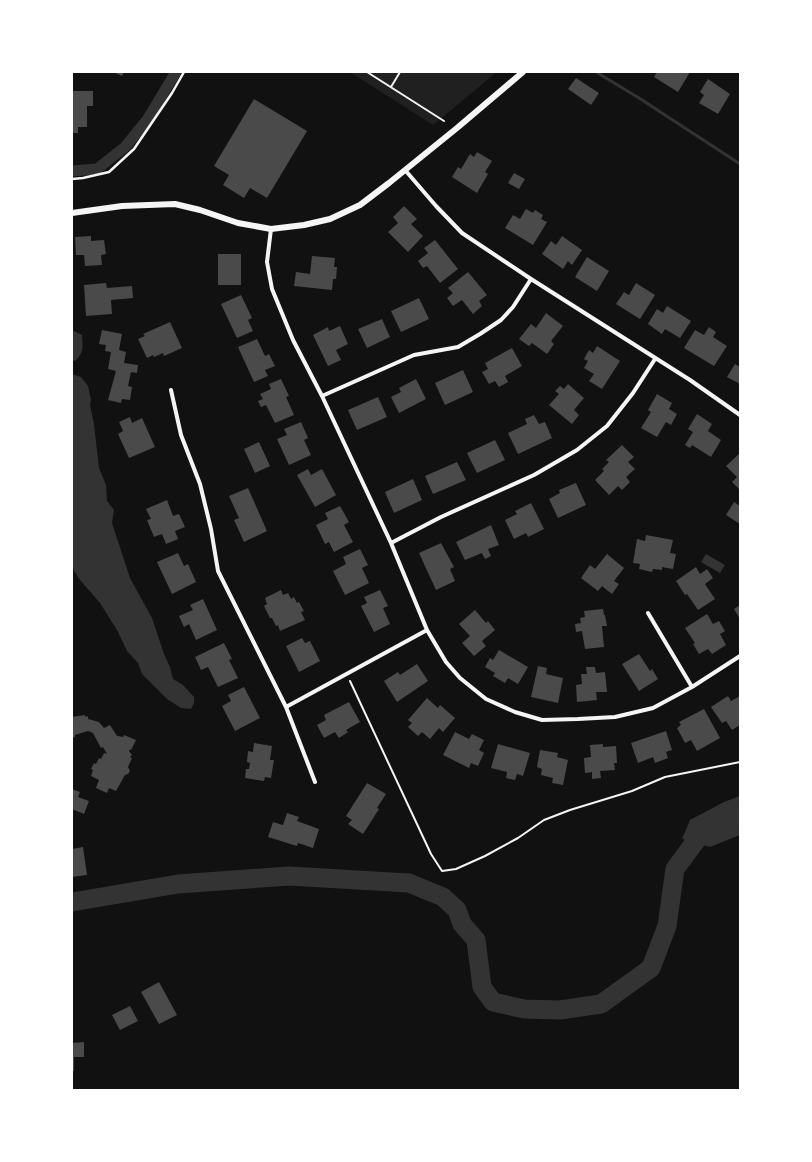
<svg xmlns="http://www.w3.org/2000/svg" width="812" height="1162" viewBox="0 0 812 1162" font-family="Figtree,sans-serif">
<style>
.green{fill:#202020}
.water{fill:#333}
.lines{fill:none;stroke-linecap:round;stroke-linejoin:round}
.stream{stroke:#333;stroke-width:3}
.canal{stroke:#333;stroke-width:11}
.river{stroke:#333;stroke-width:19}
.building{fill:#4a4a4a}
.path{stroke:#f5f5f5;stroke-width:2}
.service{stroke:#f5f5f5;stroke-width:2.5}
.minor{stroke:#f5f5f5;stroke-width:4}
.tertiary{stroke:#f5f5f5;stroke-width:6}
</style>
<rect width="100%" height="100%" fill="#111"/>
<path class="green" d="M350 72H497L433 125Z"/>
<path class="water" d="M72 330 82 335C83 346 84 353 75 361L72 360Z
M72 374 81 377 88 386 91 400 90 405 94 424 99 468 106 485 107 501 114 510 112 523 130 578 152 618 164 654 170 667 173 679 183 685 194 697V703L191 709 181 708 167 699 142 674 138 663 127 651 117 630 100 603 80 580 74 571 72 564Z
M706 554 725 565 720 573 701 562Z
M740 796V835L710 847 682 839 690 820 724 802Z"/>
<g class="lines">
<path class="stream" d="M596 72 639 98 740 164"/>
<path class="canal" d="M72 171 97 169 125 147 147 120 176 72"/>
<path class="river" d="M72 902 178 884 289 876 409 883 443 897 457 910 462 924 476 940 482 987 493 1002 524 1009 560 1010 601 1004 651 968 667 926 675 869 706 827 740 815"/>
</g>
<path class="building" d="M113 72H124L122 76Z
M657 72H690L678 92 654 77Z
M576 78 599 93 591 105 568 89Z
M708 79 730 94 718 114 699 103 704 95 700 92Z
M72 91H93V106H87V127H78V133H72Z
M254 99 307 131 267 198 250 188 244 198 223 185 229 175 214 166Z
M477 152 492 161 485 172 488 174 477 193 452 177 458 167 461 169 470 154 474 157Z
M514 173 525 179 519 189 508 183Z
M404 206 417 219 411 224 423 236 408 252 388 232 398 223 393 217Z
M526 209 533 213 535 210 543 215 541 219 547 222 533 245 505 228 513 215 520 219Z
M91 236V241L104 240 106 254 101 255 102 265 85 266 84 255H76L75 237Z
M562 236 582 250 572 265 568 261 563 269 542 254 551 241 556 245Z
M435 240 458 269 440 283 427 266 423 268 418 261 428 253 424 248Z
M218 254H241V285H218Z
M312 256 335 258 334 267H337L336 279H333L332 290 294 286 296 272 310 274Z
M587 257 609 271 597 291 575 277Z
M468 272 487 295 479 301 482 306 473 314 462 300 453 306 447 298 453 293 448 288Z
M106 283 107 288 132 286 133 298 111 300 112 314 86 316 84 285Z
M636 283 655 295 640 319 616 304 624 292 629 295Z
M241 295 252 318 248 320 253 331 237 338 221 304Z
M419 298 429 319 401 332 391 311Z
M667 306 691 321 680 338 665 329 662 334 648 324 657 309 663 313Z
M546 313 563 326 551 341 554 344 547 354 532 343 529 346 519 339 531 324 536 328Z
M382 319 390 337 367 348 358 329Z
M170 322 182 348 164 356 163 353 154 357 153 355 147 358 138 339 145 336 143 334Z
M340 326 348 344 336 350 341 360 328 366 313 335 328 327 329 331Z
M709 327 716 332 713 337 727 346 714 366 684 348 695 330 704 335Z
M102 330 122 334 119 350 126 352 124 363 138 365 137 373 131 372 128 386 132 387 130 400 122 399 121 403 108 400 116 371 108 369 111 352 105 351 106 345 99 344Z
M257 339 265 356 269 354 275 366 265 370 268 376 254 382 238 347Z
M597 346 620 361 602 389 589 381 594 374 584 368 588 361 584 359 589 350 593 353Z
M512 348 522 366 505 376 508 382 499 387 495 381 489 384 482 372 488 369 485 363Z
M735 364 740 367V384L727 377Z
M463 370 473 392 445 405 435 383Z
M281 379 289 396 286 397 294 415 275 423 266 405 261 407 258 401 263 399 260 394 271 389 269 384Z
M416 379 426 399 399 413 391 397 401 392 399 388Z
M568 384 584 398 574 410 579 415 572 424 549 405 559 394 555 391 560 386 564 389Z
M657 394 672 403 669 409 677 414 671 425 666 422 657 437 641 428 651 412 648 410Z
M378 397 387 417 357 430 348 410Z
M697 414 712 424 708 431 721 440 711 457 692 445 690 448 685 445 693 432 688 429Z
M534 415 539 424 545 422 552 438 518 454 508 433 527 424 525 419Z
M130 417 132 423 142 418 155 447 129 458 118 434 123 431 119 422Z
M301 422 308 438 304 440 311 455 289 465 277 439 287 435 284 429Z
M495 440 505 460 477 473 467 453Z
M259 442 270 466 255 473 244 449Z
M622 445 634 457 628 462 635 469 626 477 630 482 622 490 618 486 609 495 595 480 604 471 602 469 609 462 606 460Z
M740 453V490L732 482 737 477 726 466Z
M457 462 466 480 433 494 425 476Z
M308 469 311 475 322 469 336 495 315 507 297 475Z
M413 479 422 500 394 513 385 492Z
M576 483 586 505 558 518 549 499 560 493 559 490Z
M248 488 267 531 244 542 234 520 239 518 229 496Z
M167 500 173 516 179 514 185 527 175 531 178 539 166 544 162 534 154 537 147 520 151 519 146 509Z
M734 502 740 506V524L726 515Z
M531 503 544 529 528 537 526 533 514 539 505 520 517 514 515 511Z
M340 506 349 522 344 525 353 542 334 552 329 542 325 544 316 525 328 519 325 513Z
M491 525 499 545 488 549 491 556 485 559 482 553 465 560 456 542Z
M646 535 673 540 670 553 676 554 673 569 662 567V570L653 569 652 572 639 569 640 564 633 563 637 539 645 541Z
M441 543 454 567 450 569 455 581 436 590 419 553Z
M360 549 368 565 362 568 369 583 345 595 333 571 346 564 343 557Z
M178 553 184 566 188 564 196 582 172 594 157 562Z
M607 554 624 568 614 581 619 584 612 594 602 586 598 591 581 578 590 565 595 569Z
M696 567 700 574 707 569 713 578 705 584 715 599 698 610 687 594 685 595 676 581Z
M281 590 283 595 288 593 291 599 294 597 297 603 299 602 304 611 301 612 305 620 280 631 278 625 276 626 272 618H270L264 606 267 604 265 598Z
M380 590 388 606 383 608 390 624 374 632 361 606 367 603 364 597Z
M203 599 217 630 196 640 189 624 184 627 179 616 193 610 190 605Z
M740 605V619L734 609Z
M603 609 604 615H605L607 626H602L604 647 585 649 582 631 576 632 575 624 581 623 580 618 585 617 584 611Z
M475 610 486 623 488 621 495 630 482 641 486 646 474 656 462 643 470 636 459 624Z
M707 614 713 624 719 621 725 631 720 634 726 645 712 654 708 649 699 654 693 644 695 643 685 628Z
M302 638 305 643 310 641 320 661 299 672 286 646Z
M224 643 232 659 229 660 238 678 218 687 208 667 201 670 195 657Z
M499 650 528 667 518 684 508 678 505 683 493 676 495 673 485 667 490 658 493 660Z
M639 654 650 671 652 669 658 679 639 691 622 664Z
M417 664 428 681 397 702 384 681 398 672 400 675Z
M538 666 547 668 546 674 563 678 558 703 531 697Z
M586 667H595L596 673 605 672 607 692H596L597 700 577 702 576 685 582 684 581 674H587Z
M244 687 260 718 235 731 222 706 231 701 228 695Z
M728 696 731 701 740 696V725L732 730 726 721 722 723 711 707Z
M427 698 438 708 440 705 455 718 443 732 439 728 430 739 422 732 418 736 408 727 412 723 408 720Z
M349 702 360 722 346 730 348 732 339 738 335 732 324 738 317 725 326 720 324 715Z
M704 709 720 738 697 751 691 740 685 743 677 728 681 725 679 722Z
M85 715V717L88 716V719L99 722 104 728 110 725 117 736H118L123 737 124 735 136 740 131 750 130 749 129 751 132 755 130 757 132 758 128 767 130 771 128 774 125 775 116 791 109 788 107 793 96 788 99 780 91 776 93 770 91 769 94 763 96 764 99 758 101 759 104 753 107 754 103 747 101 748 93 733 88 731 75 735V737L72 738V717Z
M666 731 672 750 666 752 668 758 655 763 653 757 638 763 631 743Z
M455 732 469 739 472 734 484 740 479 750 484 753 478 766 471 763 469 768 443 755Z
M254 743 272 746 270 760H274L271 778 265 777 264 781 245 778 246 769H249L250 763 247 762 248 751 253 752Z
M498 744 530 753 523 776 517 774 515 780 506 778 507 772 491 768Z
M603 744V747L616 746 617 763H614L615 770 600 771 601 778 592 779V772L585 773 584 758 591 757 590 745Z
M540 750 558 753 557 757 568 760 563 785 552 783 553 778 541 775 542 769 537 767Z
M367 783 386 794 377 808 379 809 363 834 348 824 352 820 346 816Z
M72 789 80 792 78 797 89 801 84 814 72 809Z
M287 813 299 817 297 821 319 829 313 848 298 843 297 846 268 837 273 822 283 825Z
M83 847 87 875 72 877V849Z
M159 982 177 1015 159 1024 141 992Z
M130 1006 138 1021 120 1030 112 1015Z
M84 1042V1057H74V1071H72V1043Z"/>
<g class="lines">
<path class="path" d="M367 72 444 121
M391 87 400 72
M350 681 431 854 442 871 456 869 485 856 518 838 544 820 570 810 632 791 665 777 740 762"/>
<path class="service" d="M72 179 83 178 109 172 134 149 172 93 184 72"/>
<path class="minor" d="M405 170 436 206 462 233 531 279 690 380 740 415
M271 229 267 262 272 289 293 340 322 396 391 543 427 630 446 662 460 678 486 699 515 712 542 720 578 719 615 717 653 708 692 687 740 656
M171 390 181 435 200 484 211 529 218 571 286 707 315 782
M322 396 414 355 458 347 480 334 501 320 513 307 531 279
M391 543 441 517 534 475 577 450 607 426 633 393 655 359
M648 613 692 687
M286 707 427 630"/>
<path class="tertiary" d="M72 213 122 206 175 204 200 210 238 223 271 229 304 225 330 219 360 205 389 183 457 128 523 72"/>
</g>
<rect width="812" height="1162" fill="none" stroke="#ffffff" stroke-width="146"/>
</svg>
